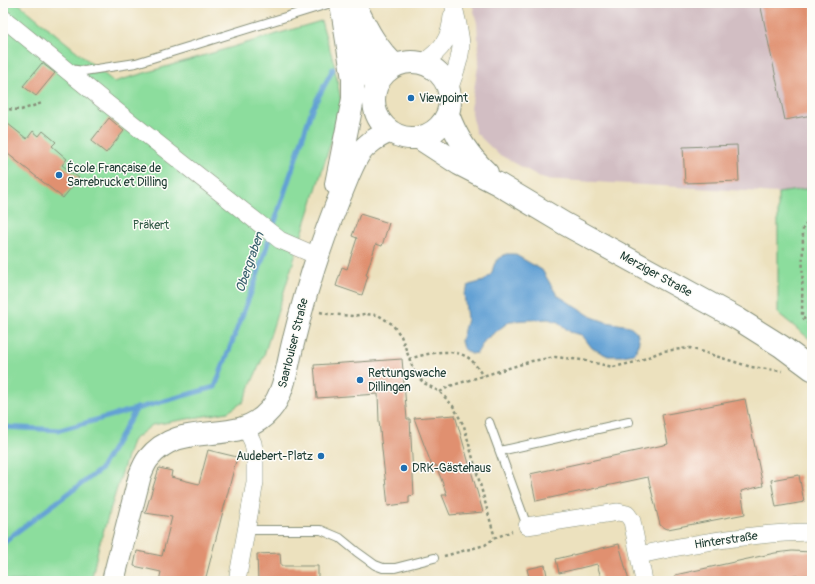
<svg xmlns="http://www.w3.org/2000/svg" width="815" height="584" viewBox="0 0 815 584" font-family="Pangolin,sans-serif">
<style>
.industrial{fill:#d2bec3}
.green{fill:#8cdd9d;stroke:#568d68}
.water{fill:#63a1d4;stroke:#416f84}
.lines{fill:none;stroke-linecap:round;stroke-linejoin:round}
.stream{stroke:#63a1d4;stroke-width:5}
.building{fill:#e0906f}
.service-casing{stroke:#868f79;stroke-width:10}
.minor-casing{stroke:#868f79;stroke-width:18}
.secondary-casing{stroke:#868f79;stroke-width:24}
.path{stroke:#868f79;stroke-width:2.5;stroke-dasharray:3 3;stroke-linecap:butt}
.service{stroke:#fff;stroke-width:8}
.minor{stroke:#fff;stroke-width:17}
.secondary{stroke:#fff;stroke-width:22}
.poi-dot{fill:#1f6fb2;stroke:#fdfcf7;stroke-width:1.5}
.labels{text-anchor:middle;stroke-width:3;stroke-linejoin:round;paint-order:stroke}
.poi-label{font-size:12px;fill:#1f3d34;stroke:#fdfcf7;text-anchor:start}
.park-label{font-size:12px;fill:#355d49;stroke:#fdfcf7}
.street-label{font-size:12px;fill:#1f3d34;stroke:#fdfcf7}
.water-label{font-size:13px;font-style:italic;fill:#37606c;stroke:#fdfcf7}
</style>
<rect width="100%" height="100%" fill="#fdfcf7"/>
<filter id="ink" filterUnits="userSpaceOnUse"><feTurbulence type="fractalNoise" baseFrequency=".025" numOctaves="2"/><feDisplacementMap in="SourceGraphic" scale="8" xChannelSelector="R" yChannelSelector="G"/><feConvolveMatrix kernelMatrix="1 2 1 2 8 2 1 2 1" color-interpolation-filters="sRGB"/></filter>
<filter id="wash" filterUnits="userSpaceOnUse"><feTurbulence type="fractalNoise" baseFrequency=".012" numOctaves="4" result="noise"/><feDisplacementMap in="SourceGraphic" scale="16" xChannelSelector="R" yChannelSelector="G"/><feGaussianBlur stdDeviation="0.9" result="paint"/><feColorMatrix in="noise" values="0 0 0 0 0 0 0 0 0 0 0 0 0 0 0 0 0 1.4 0 .05"/><feComposite in="paint" operator="in"/></filter>
<g filter="url(#wash)">
<rect width="100%" height="100%" fill="#ece1be"/>
<path class="industrial" d="M472 3H812V188L778 193 544 179 498 154 475 132 471 106 479 61 477 23Z"/>
<path class="green" d="M3 3H18L114 82 321 21 334 63 342 107 264 355 252 382 243 402 228 412 152 425 132 441 99 545 91 581H3Z
M812 188V341L778 313V193Z"/>
<path class="water" d="M506 254H514L542 270 557 295 592 317 606 322 630 326 637 332 639 340 638 347 634 354 622 356H608L592 348 582 335 570 332 558 322 548 319 510 321 485 340 477 353 471 354 463 348 461 341 467 319 464 294 469 285 484 281 492 273C494 262 496 260 506 254Z"/>
<g class="lines">
<path class="stream" d="M3 427 60 430 215 387 256 279 312 109 333 69
M3 544 14 534 100 470 137 408"/>
</g>
<g id="blocks">
<path class="building" d="M760 3H812V115L785 120Z
M42 63 55 73 36 96 23 86Z
M109 118 124 131 106 153 91 141Z
M3 120 27 139 33 131 39 136 43 131 56 142 52 146 67 159 62 165 79 178 63 198 3 150Z
M737 145 739 181 685 183 683 147Z
M360 214 389 223 382 246 376 244 366 275 368 276 362 295 336 286 342 267 347 269 357 238 352 236Z
M402 359 407 419H410L414 495 409 496V503L388 506 379 421 378 394 317 398 314 365Z
M745 399 763 486 741 491 745 514 668 529 664 528 660 525 648 477 536 501 530 474 668 444 662 415Z
M455 415 483 512 450 515 442 495H447L436 465 432 466 414 418Z
M208 450 237 457 206 577H205L204 581H159L161 572 134 566 137 551 162 556 172 517 145 513 159 468 172 471 171 477 199 484Z
M799 475 804 502 776 507 771 480Z
M619 544 629 581H602L597 564 559 573 556 559Z
M792 551 812 552V575L778 577V581H676L675 575 775 553Z
M280 553 281 566H318V580H312V581H258L257 554Z
M545 565 548 581H530L527 569Z"/>
</g>
</g>
<g filter="url(#ink)">
<use href="#blocks" fill-opacity="0" stroke="#868f79" stroke-width="1"/>
<g class="lines">
<g class="service-casing">
<path id="service" d="M69 69 84 71 136 63 331 3
M489 422 527 526
M500 451 629 422
M246 530H321L340 538 357 552 375 565 383 568H395L434 558"/>
</g>
<g class="minor-casing">
<path id="minor" d="M3 18 109 105 280 240 317 256
M423 63C442 49 450 40 452 16
M449 90C454 75 461 59 461 44 460 30 456 16 453 3
M527 526 618 512 627 514 632 521 644 581
M640 555C698 542 753 533 812 532
M237 581 255 482V456L253 443 246 428"/>
</g>
<g class="secondary-casing">
<path id="secondary" d="M354 3C366 27 375 47 395 65
M355 29 376 86
M374 100a38 38 0 1 1 76 0a38 38 0 1 1-76 0Z
M448 114C456 137 469 156 487 173
M419 138 459 164 498 184 565 224 738 319 781 346 812 369
M336 184 353 99V79L341 3
M113 581 140 475C142 470 145 463 148 459 182 416 236 450 270 410 285 393 288 361 294 339 306 290 321 242 340 196 346 182 351 167 359 154 367 143 378 137 390 131"/>
</g>
<path class="path" d="M3 109 21 110 42 103
M812 221H809L803 228 802 316 809 325H812
M320 312 328 314 353 316 365 314 378 315 392 324 401 336 415 374 424 383 440 392 453 406 464 426 495 538
M409 359C426 354 450 347 467 357 474 361 478 369 483 376
M440 392 450 386 532 361 555 357 582 360 613 367 636 362 663 351 690 348 751 367 782 371
M444 556 485 545 495 538 512 531"/>
<use href="#service" class="service"/>
<use href="#minor" class="minor"/>
<use href="#secondary" class="secondary"/>
</g>
</g>
<g class="poi-dot">
<circle cx="411" cy="98" r="4"/>
<circle cx="59" cy="175" r="4"/>
<circle cx="360" cy="380" r="4"/>
<circle cx="321" cy="456" r="4"/>
<circle cx="404" cy="468" r="4"/>
</g>
<g class="labels">
<g class="poi-label">
<text x="419" y="102">Viewpoint</text>
<text x="67" y="172">École Française de<tspan x="67" dy="14">Sarrebruck et Dilling</tspan></text>
<text x="368" y="377">Rettungswache<tspan x="368" dy="14">Dillingen</tspan></text>
<text x="313" y="460" text-anchor="end">Audebert-Platz</text>
<text x="412" y="472">DRK-Gästehaus</text>
</g>
<g class="park-label">
<text x="151" y="229">Präkert</text>
</g>
<g class="street-label">
<text transform="translate(656 274) rotate(29)" y="4">Merziger Straße</text>
<text transform="translate(293 343) rotate(-76)" y="4">Saarlouiser Straße</text>
<text transform="translate(726 540) rotate(-8)" y="4">Hinterstraße</text>
</g>
<g class="water-label">
<text transform="translate(249 262) rotate(-71)" y="5">Obergraben</text>
</g>
</g>
<rect width="815" height="584" fill="none" stroke="#fdfcf7" stroke-width="16"/>
</svg>
